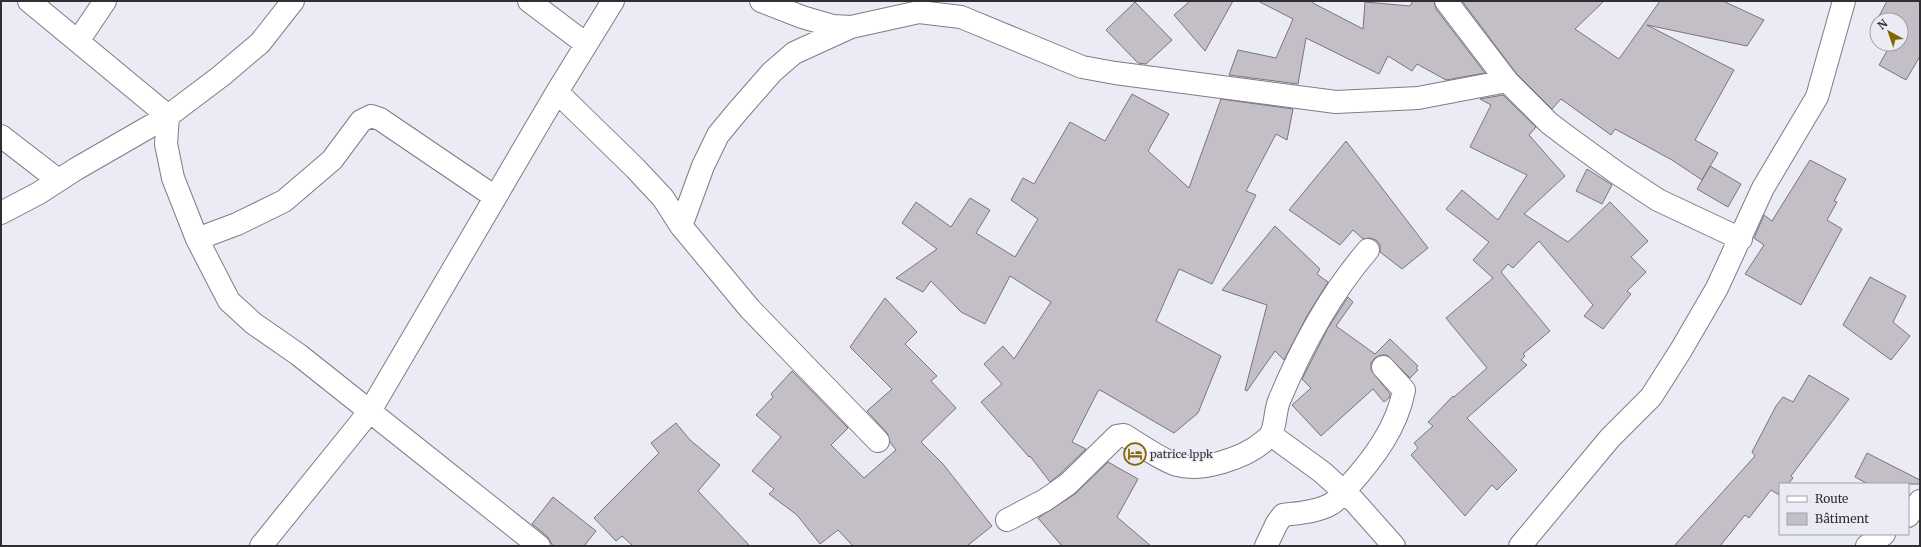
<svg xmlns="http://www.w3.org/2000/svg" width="1921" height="547" viewBox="0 0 1921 547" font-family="Merriweather,serif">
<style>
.building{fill:#c4bec7;stroke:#7a757d}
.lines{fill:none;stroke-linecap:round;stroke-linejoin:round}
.minor-casing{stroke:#7c7d86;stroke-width:24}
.minor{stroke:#fff;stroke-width:22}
.labels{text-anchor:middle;stroke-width:3;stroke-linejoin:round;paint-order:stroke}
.poi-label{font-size:11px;fill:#2f2f33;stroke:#eaebf5;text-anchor:start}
</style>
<rect width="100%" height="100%" fill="#eaebf5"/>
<path class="building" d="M1190 1H1233L1205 51 1174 15Z
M1258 1H1313V3L1363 29 1365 2 1410 6 1413 1H1434L1436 9 1485 73 1446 80 1417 64 1412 71 1388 56 1379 74 1306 38 1298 84 1229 75 1238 50 1276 58 1293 19Z
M1462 1H1604L1575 29 1619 59 1660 1H1723L1764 20 1747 46 1647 25 1734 70 1695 140 1718 153 1702 180 1672 160 1615 129 1611 135 1561 99 1552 109 1516 73Z
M1887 1H1920V56L1906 80 1879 65 1891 44H1901V20H1877Z
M1135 2 1172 40 1146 64 1138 63 1106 30Z
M1132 94 1169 114 1148 151 1189 188 1221 99 1293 109 1287 140 1276 134 1246 191 1256 195 1212 284 1179 269 1156 321 1221 356 1198 413 1174 433 1100 390 1098 391 1072 442 1086 449 1060 474 1050 482 1030 456 1029 457 981 402 1002 384 984 364 1003 346 1014 359 1051 302 1010 276 985 324 961 312 931 281 923 292 896 278 937 249 902 223 916 202 951 227 970 198 990 210 976 233 1015 257 1038 219 1011 200 1023 178 1034 184 1070 122 1105 141Z
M1503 95 1536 127 1529 135 1565 176 1524 214 1568 242 1610 202 1648 241 1631 257 1646 272 1627 291 1631 294 1603 329 1584 316 1593 305 1539 241 1513 268 1508 264 1501 272 1550 331 1523 354 1525 356 1521 360 1527 365 1467 418 1517 470 1497 490 1492 485 1465 516 1411 455 1418 448 1414 443 1433 426 1428 422 1453 396 1454 397 1487 368 1446 318 1493 278 1473 260 1489 242 1446 209 1462 190 1498 220 1527 175 1470 147 1491 105 1480 99Z
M1346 141 1428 248 1402 269 1380 252V245L1376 240 1370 238 1363 239 1353 230 1340 245 1289 210Z
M1810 160 1846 179 1834 201 1837 202 1827 220 1842 229 1801 305 1745 274 1764 245 1754 238 1764 215 1772 221Z
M1710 166 1741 184 1728 207 1697 189Z
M1587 169 1612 185 1602 204 1576 191Z
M1275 226 1320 269 1317 274 1328 282 1307 316 1284 360 1275 351 1247 391 1245 390 1267 305 1222 290Z
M1870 277 1906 296 1893 322 1910 336 1891 360 1843 325Z
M1348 297 1353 302 1336 326 1375 354 1390 339 1418 366 1416 368 1418 370 1410 378 1387 355H1381L1375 358 1371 363V370L1390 394V397L1384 402 1373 389 1321 436 1292 405 1311 388 1302 379 1328 328Z
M885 298 917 332 905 344 937 376 931 381 956 408 921 442 943 464 992 526 967 546H853L838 530 820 544 797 515 769 494 774 489 752 471 781 437 756 415 773 397 771 394 792 371 848 428 831 445 864 478 896 450 890 442 887 433 867 411 892 389 850 347Z
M1809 375 1849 399 1791 476 1793 478 1788 484H1780L1779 495 1771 490 1749 518 1745 515 1720 546H1674L1755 456 1752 452 1776 406 1783 397 1793 402Z
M676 423 690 440 720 465 698 491 750 546H633L622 536 616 541 594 518 659 453 651 443Z
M1867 453 1920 480V484H1868L1855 477Z
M1108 462 1138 479 1117 517 1151 546H1062L1038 518 1075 494Z
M553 497 596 531 584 546H553L547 536 532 524Z"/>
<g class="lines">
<g class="minor-casing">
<path id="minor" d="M29 1 168 116 166 144 173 178 197 239 229 301 253 323 299 355 539 546
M529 1 586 44
M761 1 802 17 833 26 851 27 919 12 961 17 1082 67 1115 73 1336 102 1418 98 1507 81
M1446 1 1507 81 1549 123 1566 136 1617 173 1658 200 1741 239
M78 41 105 1
M557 92 635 168 663 198 681 226 703 166 718 135 737 112 772 72 794 53 851 27
M1 136 58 180
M1 213 39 193 76 169 168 116 221 76 260 43 293 1
M681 226 750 309 878 441
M197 239 237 224 284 201 332 160 361 121 371 116 380 119 495 197
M1271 435 1322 472 1354 501 1394 546
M1908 516 1920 501
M1007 520 1045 500 1068 484 1117 436 1124 435C1141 445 1159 459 1177 465 1202 472 1244 458 1263 442 1265 440 1270 437 1271 434 1276 424 1275 411 1279 401 1301 348 1330 294 1368 250
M261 546 370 411 557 92 613 1
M1266 546 1277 523 1283 515C1298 513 1318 512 1331 504 1337 501 1343 492 1348 487 1373 459 1397 428 1404 390L1383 367
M1520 546 1610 438 1651 397 1681 350 1717 288 1763 188 1817 97 1844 1
M1867 546 1884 534"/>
</g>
<use href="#minor" class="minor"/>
</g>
<defs>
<g id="hotel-ring" transform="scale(1.15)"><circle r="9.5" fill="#eaebf5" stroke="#856700" stroke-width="1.5"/><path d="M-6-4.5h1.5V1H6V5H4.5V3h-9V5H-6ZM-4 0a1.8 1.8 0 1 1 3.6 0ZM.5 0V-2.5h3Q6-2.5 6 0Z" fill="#856700"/></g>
</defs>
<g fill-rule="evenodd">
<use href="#hotel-ring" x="1135" y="454"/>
</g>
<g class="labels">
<g class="poi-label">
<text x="1150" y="458">patrice lppk</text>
</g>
</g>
<rect width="1921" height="547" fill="none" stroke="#2f2f33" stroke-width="4"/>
<rect x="1779" y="483" width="130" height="52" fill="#eaebf5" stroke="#9fa0a7"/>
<rect x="1787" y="496" width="20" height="6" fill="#ffffff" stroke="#9fa0a7"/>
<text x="1815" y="503" font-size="12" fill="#2f2f33">Route</text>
<rect x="1787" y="513" width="20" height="12" fill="#c4bec7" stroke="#9fa0a7"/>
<text x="1815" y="523" font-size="12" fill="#2f2f33">Bâtiment</text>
<g transform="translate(1889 32) rotate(320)"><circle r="19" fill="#eaebf5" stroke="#9fa0a7"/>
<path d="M0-3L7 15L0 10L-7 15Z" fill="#856700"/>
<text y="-6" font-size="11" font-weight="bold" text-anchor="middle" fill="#2f2f33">N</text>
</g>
</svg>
